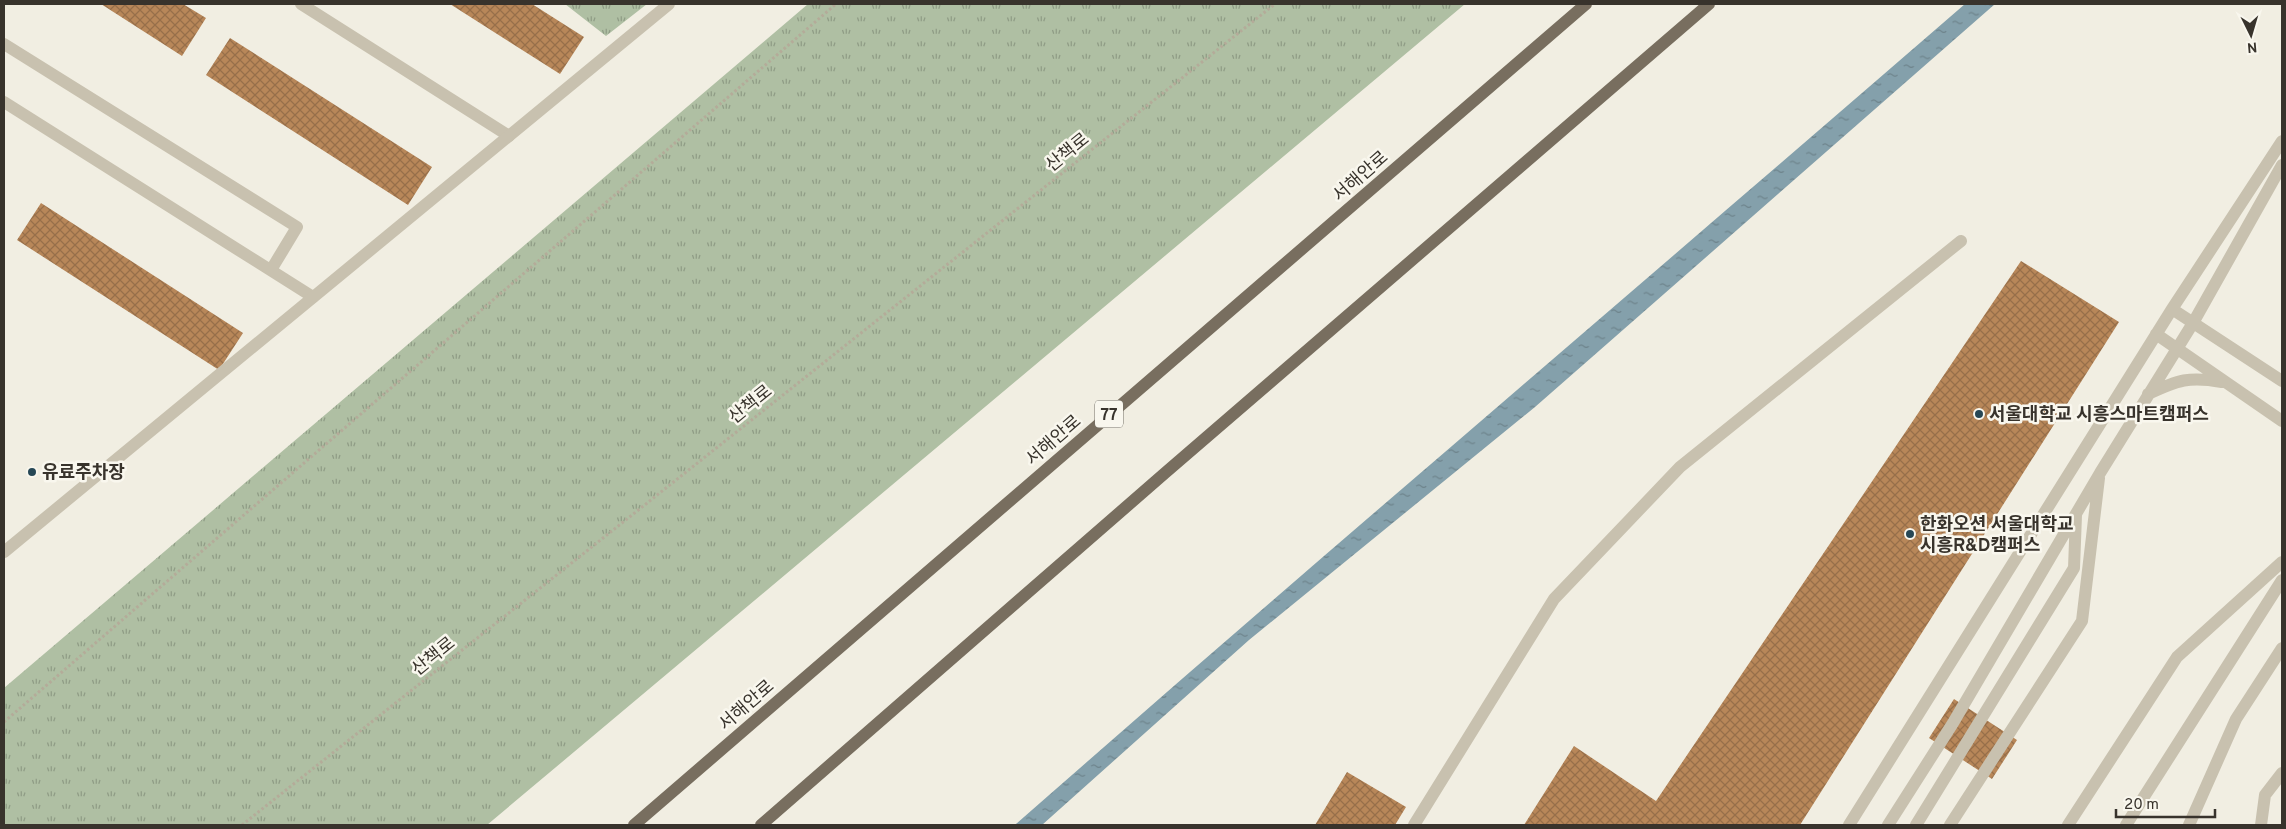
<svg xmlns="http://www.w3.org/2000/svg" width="2286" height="829" viewBox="0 0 2286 829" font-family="Overpass,'Noto Sans KR',sans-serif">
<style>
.park{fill:url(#park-tufts)}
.water{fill:url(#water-ripples)}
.building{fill:url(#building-cross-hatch)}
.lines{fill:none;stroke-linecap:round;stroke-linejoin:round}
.path{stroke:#b4ab99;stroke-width:3;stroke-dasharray:2.5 2.5;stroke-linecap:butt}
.service{stroke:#c8c1af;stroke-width:12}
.tertiary{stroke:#c8c1af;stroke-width:12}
.primary{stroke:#786e5f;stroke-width:12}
.poi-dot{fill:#264755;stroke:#f9f7ee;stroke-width:2}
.labels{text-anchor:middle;stroke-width:5;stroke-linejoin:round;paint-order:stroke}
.shield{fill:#f9f7ee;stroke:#726e66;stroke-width:1}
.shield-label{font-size:16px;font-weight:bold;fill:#38332c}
.street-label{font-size:18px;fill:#38332c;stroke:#f9f7ee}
.poi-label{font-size:18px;font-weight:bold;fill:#38332c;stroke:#f9f7ee;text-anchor:start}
</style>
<defs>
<pattern id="park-tufts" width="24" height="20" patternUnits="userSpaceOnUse" patternTransform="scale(1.25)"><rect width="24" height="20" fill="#afbfa3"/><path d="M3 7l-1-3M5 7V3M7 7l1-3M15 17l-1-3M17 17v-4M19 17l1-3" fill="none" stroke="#8f9c85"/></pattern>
<pattern id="water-ripples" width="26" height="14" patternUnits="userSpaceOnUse" patternTransform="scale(1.25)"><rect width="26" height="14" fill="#84a0ab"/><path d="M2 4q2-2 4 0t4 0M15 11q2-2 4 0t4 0" fill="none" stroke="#6d838b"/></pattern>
<pattern id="building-cross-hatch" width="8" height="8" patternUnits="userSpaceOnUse" patternTransform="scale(1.25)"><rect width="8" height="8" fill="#b88759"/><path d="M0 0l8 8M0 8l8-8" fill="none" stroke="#976f4a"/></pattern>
</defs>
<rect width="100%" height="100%" fill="#f1eee2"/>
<path class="park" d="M565 4H647L606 36Z
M808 4H1465L487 825H4V688Z"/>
<path class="water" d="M1965 4H1995L1535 407 1249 640 1042 825H1015C1329 549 1649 278 1965 4Z"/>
<path class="building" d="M101 4H183L206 18 182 56Z
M450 4H532L584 37 560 74Z
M230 38 432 167 408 205 206 75Z
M41 203 243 333 219 370 17 240Z
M2021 261 2119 322 1800 825H1524L1574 746 1656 801Z
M1954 699 2017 740 1992 779 1929 738Z
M1347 772 1406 807 1395 825H1315Z"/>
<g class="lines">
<path class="path" d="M4 722 836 4
M242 825 1275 4"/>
<path class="service" d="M301 4 509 136
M4 44 297 227 271 270
M4 102 313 297
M2172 309 2282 381
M2156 334 2282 421
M2148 394C2178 380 2189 376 2222 382
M1414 825 1554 599 1680 467 1961 241
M1849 825 2172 309 2282 141
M1888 825 1953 723 2100 473 2193 323 2282 165
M1916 825 2074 568 2076 515
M1950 825 2082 621 2099 478
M2068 825 2177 657 2282 562
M2126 825 2282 580
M2189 825 2236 719 2282 648
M2261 825 2265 795 2282 773"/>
<path class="tertiary" d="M4 552 669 4"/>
<path class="primary" d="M634 825 1586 4
M761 825 1165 473 1709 4"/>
</g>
<g class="poi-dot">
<circle cx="1979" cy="414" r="5"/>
<circle cx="32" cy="472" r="5"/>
<circle cx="1910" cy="534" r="5"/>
</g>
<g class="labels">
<rect class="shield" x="1095" y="400.5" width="28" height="27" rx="4"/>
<g class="shield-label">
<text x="1109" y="420">77</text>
</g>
<g class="street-label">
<text transform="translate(1067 152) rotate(-39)" y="6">산책로</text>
<text transform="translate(1360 176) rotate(-41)" y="6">서해안로</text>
<text transform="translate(750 404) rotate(-39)" y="6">산책로</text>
<text transform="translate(1053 440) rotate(-41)" y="6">서해안로</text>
<text transform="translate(433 656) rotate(-39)" y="6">산책로</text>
<text transform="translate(746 705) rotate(-41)" y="6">서해안로</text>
</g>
<g class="poi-label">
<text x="1989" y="420">서울대학교 시흥스마트캠퍼스</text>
<text x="42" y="478">유료주차장</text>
<text x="1920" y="530">한화오션 서울대학교<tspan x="1920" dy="21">시흥R&amp;D캠퍼스</tspan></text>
</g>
</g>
<rect width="2286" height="829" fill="none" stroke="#38332c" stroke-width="10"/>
<g transform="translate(2251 35) rotate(175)" stroke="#f9f7ee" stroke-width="4" paint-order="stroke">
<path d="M0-4L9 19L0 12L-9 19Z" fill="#38332c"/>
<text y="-8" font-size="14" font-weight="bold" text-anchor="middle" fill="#38332c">N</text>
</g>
<path d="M2116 809v8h99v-8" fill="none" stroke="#38332c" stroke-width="2.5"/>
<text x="2124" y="809" font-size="15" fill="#38332c" stroke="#f9f7ee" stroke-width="4" paint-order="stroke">20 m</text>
</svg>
